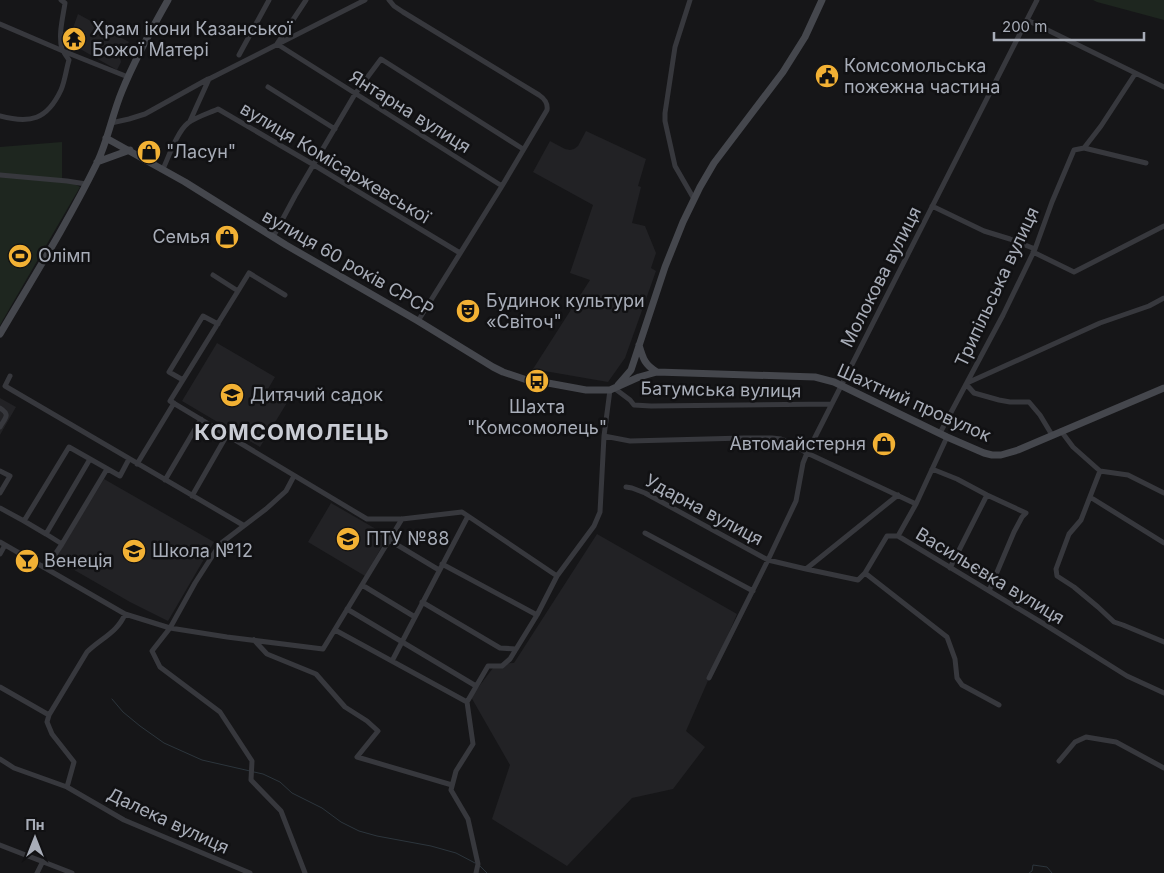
<svg xmlns="http://www.w3.org/2000/svg" width="1164" height="873" viewBox="0 0 1164 873" font-family="Inter,sans-serif">
<style>
.built{fill:#222225}
.green{fill:#1e261f}
.lines{fill:none;stroke-linecap:round;stroke-linejoin:round}
.stream{stroke:#2c353c;stroke-width:1}
.street{stroke:#37383d;stroke-width:5}
.secondary{stroke:#45474d;stroke-width:7}
.labels{text-anchor:middle;stroke-width:5;stroke-linejoin:round;paint-order:stroke}
.poi-label{font-size:18px;fill:#a8adb8;stroke:#111113;text-anchor:start}
.street-label{font-size:18px;fill:#a8adb8;stroke:#111113}
.district-label{font-size:22px;font-weight:bold;letter-spacing:1px;fill:#c9ccd4;stroke:#111113}
</style>
<rect width="100%" height="100%" fill="#161618"/>
<path class="built" d="M78 14 129 42 120 58 121 62 117 70 68 42Z
M586 131 646 159 638 186 641 187 632 223 645 226 656 253 651 268 656 271 625 358 608 382 533 369 590 280 570 273 593 205 533 172 550 141 565 149 570 150 574 149 578 146Z
M217 343 275 377 268 389 288 401 260 447 182 401Z
M0 398 16 407 0 435Z
M104 479 214 542 168 621 130 602 55 559Z
M331 503 388 536 365 576 308 542Z
M597 534 737 614 686 731 705 747 673 789 632 798 567 866 492 819 510 765 471 697 496 664 514 663Z"/>
<path class="green" d="M1093 0H1164V20L1097 2Z
M62 142V182L73 183 80 187 0 325V147Z"/>
<g class="lines">
<path class="stream" d="M112 699 123 712 140 726 164 743 202 760 250 771
M254 772 263 774 280 782 292 793 322 808 341 822 359 831 377 836 431 846 456 853 475 863
M479 865 487 873
M1029 873 1032 871 1033 865 1047 867 1052 873"/>
<path class="street" d="M306 0 277 44 502 186
M389 0 394 6 403 12 539 95C545 99 548 103 547 110L502 186 418 321
M690 0 675 47 665 113V121L675 166 694 199
M1027 20 1164 87
M0 24 63 51 128 77
M239 55 269 0
M268 87 335 129
M0 116C30 124 47 120 61 90 65 81 66 70 69 60 66 56 64 53 62 49 58 35 63 17 65 3L61 0
M190 121 209 79 365 0
M111 123 129 119 145 114 208 79
M1084 148 1101 126 1135 74
M163 169C169 156 177 132 188 123 196 117 209 113 218 109L314 165 460 253
M0 175 67 181 86 184
M932 206 984 231 1010 239 1035 249
M273 237 295 196 355 94 381 59 523 149
M1033 252 1074 272 1164 226
M213 275 238 291 249 273 285 295
M238 291 170 401 367 519H402L462 512 557 576 594 526 600 512 604 436 610 390
M10 376 5 386 243 525
M183 380 169 372 203 316 218 324
M967 383 1100 323 1149 306 1164 298
M966 384 974 393 999 400 1010 402H1029L1040 415 1052 435
M614 388 630 400 634 405 651 406 832 404
M0 408C11 415 5 418 0 427
M1061 431 1073 447 1100 471 1081 520 1069 534 1056 569 1057 576 1074 587 1098 607 1114 622 1123 625 1164 642
M940 433 1003 315 1035 249 1052 202 1074 150 1084 148 1146 163
M604 436 630 441 744 438H772L781 439 789 442 807 453 916 504
M947 437 916 504 898 536 1044 624 1127 676 1164 693
M90 459 46 534 24 521 69 447 120 476 129 459
M137 464 174 403
M932 469 957 479 987 495 1026 513 1022 517 1014 532 989 591
M0 471 10 476 0 493
M1100 471 1128 475 1164 493
M294 476 286 491 266 509 220 544 195 583 170 628 152 651 160 667 220 712 252 761 251 780 281 811 305 873
M165 480 201 419
M626 487 632 488 645 493 768 560 806 569 898 495
M192 496 227 435
M1090 497 1164 543
M0 508 24 521
M645 533 753 591
M46 534 62 544 107 469
M389 540 439 570
M0 542 125 614 170 628 227 637 323 649 402 519
M0 554 5 545
M442 564 537 615
M43 567 54 556 62 544
M950 568 987 495
M806 569 858 580 865 573 887 536H898
M865 573 947 637 955 659 957 678 962 685 999 705
M362 585 415 617
M422 602 500 648 516 649
M347 609 476 686
M335 630 467 702 488 666H502L510 659 537 615 557 576
M254 640 267 654 316 674 345 707 367 721 378 731 357 757 452 785
M392 661 468 516
M709 678 768 560 796 501 803 463 807 453 1037 0
M0 687 49 715
M467 702 473 744 456 771 451 790 468 819 478 864 476 873
M0 759 14 768 67 787 124 820 250 873
M1059 761 1075 742 1086 737 1116 742 1164 768
M67 787 74 762 52 734 47 722 49 715 87 652C100 639 118 632 125 614
M0 845 72 873
M37 873 43 861"/>
<path class="secondary" d="M106 138 185 182 286 245 418 321 493 367 503 372 527 380 537 381 586 390H610L639 377 657 372 815 377 834 382 947 437 984 453 992 455H1001L1018 450 1164 388
M97 162 130 150
M0 334C33 278 68 222 97 163 108 140 112 115 122 91 135 59 151 30 168 0
M639 345C643 359 645 365 657 372
M618 385 625 377 631 370 665 267 683 222 700 187 714 163 783 72 805 37 822 0"/>
</g>
<defs>
<g id="temple-disc" transform="scale(1.25)"><circle r="9.5" fill="#f2b134" stroke="#111113"/><path d="M0-6L5-2H3V0L6.5 2.5H4V6H1.5V3h-3V6H-4V2.5H-6.5L-3 0V-2H-5Z" fill="#111"/></g>
<g id="civic-disc" transform="scale(1.25)"><circle r="9.5" fill="#f2b134" stroke="#111113"/><path d="M-.6-6.5H3V-4.5H.6V-3L4-1V1h2V6H-6V1h2V-1L-.6-3ZM-1.2 2.5V6h2.4V2.5Z" fill="#111"/></g>
<g id="shop-disc" transform="scale(1.25)"><circle r="9.5" fill="#f2b134" stroke="#111113"/><path d="M-5-2.5h2.3a2.7 3.5 0 0 1 5.4 0H5L5.5 6h-11ZM-1.5-2.5h3a1.5 2.3 0 0 0-3 0Z" fill="#111"/></g>
<g id="stadium-disc" transform="scale(1.25)"><circle r="9.5" fill="#f2b134" stroke="#111113"/><path d="M0-5a6.5 5 0 1 0 0 10a6.5 5 0 1 0 0-10ZM-3.5-1.8h7v3.6h-7Z" fill="#111"/></g>
<g id="theatre-disc" transform="scale(1.25)"><circle r="9.5" fill="#f2b134" stroke="#111113"/><path d="M-5-5.5Q0-4 5-5.5V0Q5 5 0 6Q-5 5-5 0ZM-3.3-2.5H-1v1.5H-3.3ZM1-2.5H3.3v1.5H1ZM-2.8 1Q0 5.5 2.8 1Z" fill="#111"/></g>
<g id="bus-disc" transform="scale(1.25)"><circle r="9.5" fill="#f2b134" stroke="#111113"/><path d="M-5-6H5V4H4V6H2V4H-2V6H-4V4H-5ZM-3.5-4V0h7V-4ZM-3.5 1.2v1.5H-2V1.2ZM2 1.2v1.5H3.5V1.2Z" fill="#111"/></g>
<g id="school-disc" transform="scale(1.25)"><circle r="9.5" fill="#f2b134" stroke="#111113"/><path d="M0-5L7-2L0 1L-7-2ZM-4 1L0 2.5L4 1V4Q0 6-4 4Z" fill="#111"/></g>
<g id="university-disc" transform="scale(1.25)"><circle r="9.5" fill="#f2b134" stroke="#111113"/><path d="M0-5L7-2L0 1L-7-2ZM-4 1L0 2.5L4 1V4Q0 6-4 4Z" fill="#111"/></g>
<g id="bar-disc" transform="scale(1.25)"><circle r="9.5" fill="#f2b134" stroke="#111113"/><path d="M-6-5H6L.8 .8V4.5H3.5V6h-7V4.5H-.8V.8Z" fill="#111"/></g>
</defs>
<g fill-rule="evenodd">
<use href="#temple-disc" x="74" y="39"/>
<use href="#civic-disc" x="827" y="76"/>
<use href="#shop-disc" x="149" y="152"/>
<use href="#shop-disc" x="227" y="237"/>
<use href="#stadium-disc" x="20" y="256"/>
<use href="#theatre-disc" x="468" y="311"/>
<use href="#bus-disc" x="537" y="381"/>
<use href="#school-disc" x="232" y="395"/>
<use href="#shop-disc" x="884" y="444"/>
<use href="#university-disc" x="348" y="539"/>
<use href="#school-disc" x="134" y="551"/>
<use href="#bar-disc" x="27" y="561"/>
</g>
<g class="labels">
<g class="poi-label">
<text x="92" y="35">Храм ікони Казанської<tspan x="92" dy="21">Божої Матері</tspan></text>
<text x="844" y="72">Комсомольська<tspan x="844" dy="21">пожежна частина</tspan></text>
<text x="166" y="158">"Ласун"</text>
<text x="210" y="243" text-anchor="end">Семья</text>
<text x="38" y="262">Олімп</text>
<text x="486" y="307">Будинок культури<tspan x="486" dy="21">«Світоч"</tspan></text>
<text x="250" y="401">Дитячий садок</text>
<text x="537" y="413" text-anchor="middle">Шахта<tspan x="537" dy="21">"Комсомолець"</tspan></text>
<text x="866" y="450" text-anchor="end">Автомайстерня</text>
<text x="366" y="545">ПТУ №88</text>
<text x="152" y="557">Школа №12</text>
<text x="44" y="567">Венеція</text>
</g>
<g class="street-label">
<text transform="translate(410 112) rotate(32)" y="6">Янтарна вулиця</text>
<text transform="translate(335 163) rotate(31)" y="6">вулиця Комісаржевської</text>
<text transform="translate(348 263) rotate(30)" y="6">вулиця 60 років СРСР</text>
<text transform="translate(881 277) rotate(-63)" y="6">Молокова вулиця</text>
<text transform="translate(997 287) rotate(-65)" y="6">Трипільська вулиця</text>
<text transform="translate(721 390) rotate(1)" y="6">Батумська вулиця</text>
<text transform="translate(914 403) rotate(24)" y="6">Шахтний провулок</text>
<text transform="translate(704 510) rotate(28)" y="6">Ударна вулиця</text>
<text transform="translate(990 576) rotate(31)" y="6">Васильєвка вулиця</text>
<text transform="translate(168 821) rotate(25)" y="6">Далека вулиця</text>
</g>
<g class="district-label">
<text x="292" y="440">КОМСОМОЛЕЦЬ</text>
</g>
</g>
<g transform="translate(35 838)" stroke="#111113" stroke-width="4" paint-order="stroke">
<path d="M0-4L9 19L0 12L-9 19Z" fill="#a8adb8"/>
<text y="-8" font-size="14" font-weight="bold" text-anchor="middle" fill="#a8adb8">Пн</text>
</g>
<path d="M994 32v8h150v-8" fill="none" stroke="#a8adb8" stroke-width="2.5"/>
<text x="1002" y="32" font-size="15" fill="#a8adb8" stroke="#111113" stroke-width="4" paint-order="stroke">200 m</text>
</svg>
